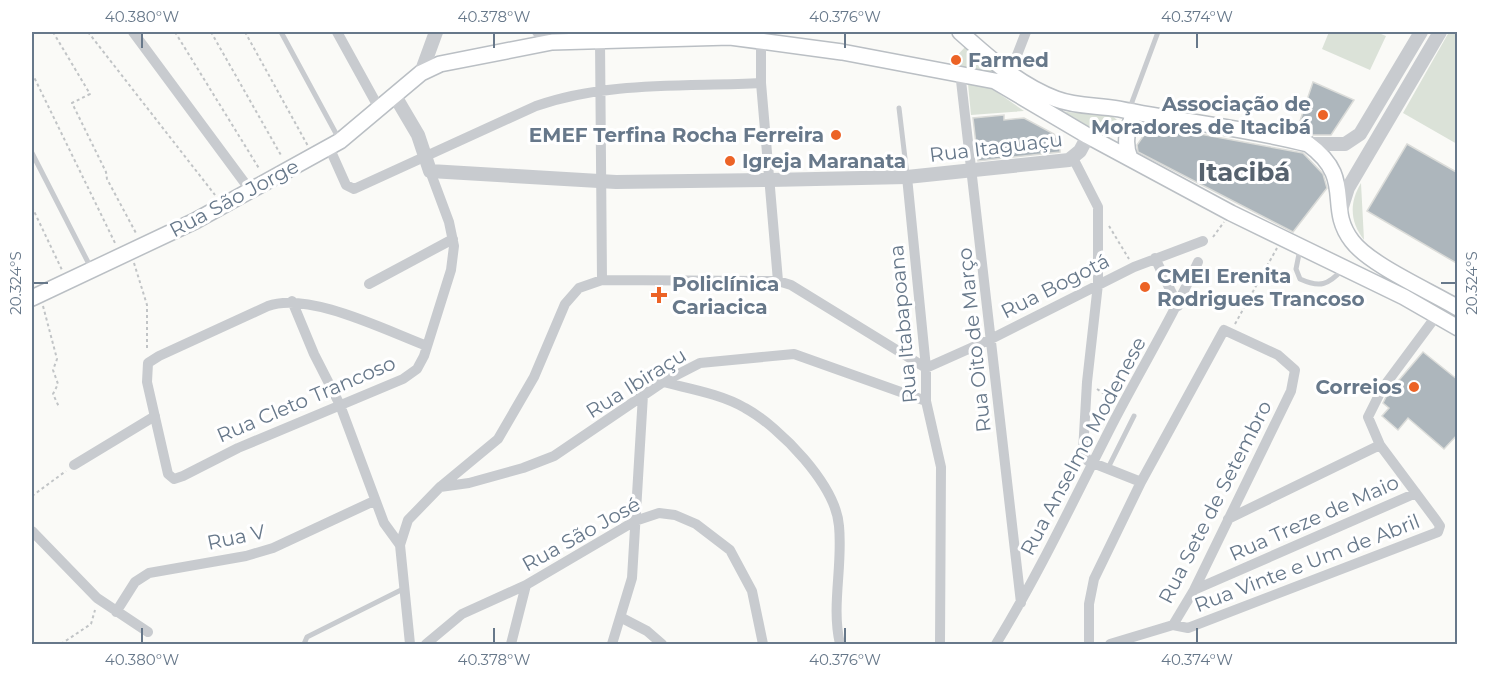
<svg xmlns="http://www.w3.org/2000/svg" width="1489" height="676" viewBox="0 0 1489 676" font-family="Montserrat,sans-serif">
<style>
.green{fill:#dbe2d8}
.building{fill:#adb6bc;stroke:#dbdcd9;stroke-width:1.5}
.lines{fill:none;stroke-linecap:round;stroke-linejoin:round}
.secondary-casing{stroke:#babfc4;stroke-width:18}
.path{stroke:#c1c4c6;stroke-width:2;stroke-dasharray:3 3;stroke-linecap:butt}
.service{stroke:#c8cbcf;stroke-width:5}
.minor{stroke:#c8cbcf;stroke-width:10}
.tertiary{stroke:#c8cbcf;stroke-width:14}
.secondary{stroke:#fff;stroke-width:15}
.ticks{fill:none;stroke:#67788a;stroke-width:2}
.poi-dot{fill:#ec6326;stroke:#fff;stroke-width:2}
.labels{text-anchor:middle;stroke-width:6;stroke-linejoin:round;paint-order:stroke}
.poi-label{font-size:20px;font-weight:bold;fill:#67788a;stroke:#fff;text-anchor:start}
.street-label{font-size:20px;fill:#67788a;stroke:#fff}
.district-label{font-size:26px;font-weight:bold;fill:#56626e;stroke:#fff}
.neatline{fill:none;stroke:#67788a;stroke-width:2}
.ticks-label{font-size:15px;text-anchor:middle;fill:#67788a}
</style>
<rect width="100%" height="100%" fill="#fafaf7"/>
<path class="green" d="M1329 32H1376L1386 36 1370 70 1322 49Z
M1449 32H1457V144L1403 113Z
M967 45C994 67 1029 101 1063 111 1079 116 1106 108 1117 120L1116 131 1110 136 1100 135 990 73 948 65Z
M978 79 1024 111 971 115 968 84Z
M1361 183 1364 240C1350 222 1349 203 1361 183Z"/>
<path class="building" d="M1313 82 1354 100 1331 135H1312L1297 130Z
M1004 115V120L1024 118 1054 134 1060 144V152L978 161 973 118Z
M1151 125 1303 153 1323 174 1327 188 1293 232 1138 152 1137 145Z
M1407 144 1458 173V264L1367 211Z
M1423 352 1458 380V434L1444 449 1408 418 1398 430 1382 416 1389 408 1383 403 1388 393Z"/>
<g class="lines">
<g class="secondary-casing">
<path id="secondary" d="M960 32C989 58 1019 85 1056 99 1077 107 1098 105 1119 109 1182 122 1246 128 1308 144 1356 179 1325 206 1352 241 1370 265 1430 291 1458 308
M1130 158C1123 142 1128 128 1134 113
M32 298 195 221 340 141 421 73 440 64 552 42 730 37 842 52 995 81 1088 136 1231 213 1404 297 1458 328"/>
</g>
<path class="path" d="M53 32 90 94 72 103 106 172 107 179 137 235
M88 32 215 195
M175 32 260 170
M211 32 282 157
M245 32 308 146
M32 73 116 245
M32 207 62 270
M1109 226 1129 259
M1213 237 1224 222
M134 263 147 305V351
M43 306 57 359 53 370 58 384 53 394 59 407
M1235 324 1277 248
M1097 389 1112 399
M32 496 66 471
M61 644 91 624 95 610"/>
<path class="service" d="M281 32 339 139
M899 108 907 175
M1133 109 1132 102 1158 32
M32 153 91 268
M1300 249 1296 269 1300 279C1320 288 1328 285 1342 270
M1108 468 1134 416
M304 644 307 637 405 588"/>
<path class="minor" d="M133 32 250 190
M337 32 380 110
M537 32 552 42
M753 32 761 40V83L778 281
M600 41 602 280
M960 72 1021 603
M1010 73 1026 32
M329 147 346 185 354 189 536 106C607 81 686 87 761 83
M1073 158 1098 207V284L1087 382 1083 452 1088 461 1141 482
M907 177 926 368V401L941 467 940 644
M1155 258 1178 306
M369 284 453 239
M292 301 314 354 340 405 384 523 400 545
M427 346C387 331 308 291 268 306L159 356 148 363 147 382 168 474 174 479 183 476 238 448 403 379 417 369 424 356 451 270 454 246 449 222 430 171
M663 382C690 389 721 394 745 408 780 427 836 485 839 526 843 566 831 606 840 644
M74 465 155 416
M440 487 469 483 523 468 554 456 663 382 700 363 794 354 926 401
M1228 519 1380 445
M32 531 97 598 148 632
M1194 590 1416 493
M116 612 135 582 149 573 246 556 273 548 374 501
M622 618 647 631 662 644
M410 644 400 545 408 520 440 487 498 439 534 377 565 304 579 288 602 280 778 281 791 285 926 368 991 339 1134 267 1203 241
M426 644 462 614 526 585 635 521 659 513 675 515 696 524 730 550 752 591 763 644
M511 644 526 585
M612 644 632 578 643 395
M996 644C1040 572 1076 495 1115 419 1142 367 1173 316 1198 262
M1089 644V604L1094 579 1141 482 1224 330 1278 355 1295 370 1291 391 1194 590 1173 625
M1110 644 1173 625 1188 628 1438 532 1440 526 1436 520 1380 445 1368 417 1382 389 1437 315"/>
<path class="tertiary" d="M421 73 436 32
M395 96 418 135 430 171 616 182 770 180 907 177 1069 160 1080 151 1088 136
M1308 144H1345L1360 134 1421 32
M1341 210 1348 188 1440 32"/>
<use href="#secondary" class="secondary"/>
</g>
<path class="ticks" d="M142 33V48M494 33V48M845 33V48M1197 33V48M33 283H48M1441 283H1456M142 628V643M494 628V643M845 628V643M1197 628V643"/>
<g class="poi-dot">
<circle cx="956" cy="60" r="6"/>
<circle cx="1323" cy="115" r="6"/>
<circle cx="836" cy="135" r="6"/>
<circle cx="730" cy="161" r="6"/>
<circle cx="1145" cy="287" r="6"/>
<path d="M656 286h6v6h6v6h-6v6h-6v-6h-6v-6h6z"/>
<circle cx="1414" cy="387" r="6"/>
</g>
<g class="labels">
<g class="poi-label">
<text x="968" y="67">Farmed</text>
<text x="1311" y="111" text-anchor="end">Associação de<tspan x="1311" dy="23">Moradores de Itacibá</tspan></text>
<text x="824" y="142" text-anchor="end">EMEF Terfina Rocha Ferreira</text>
<text x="742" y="168">Igreja Maranata</text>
<text x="1157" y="283">CMEI Erenita<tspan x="1157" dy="23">Rodrigues Trancoso</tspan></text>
<text x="672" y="291">Policlínica<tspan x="672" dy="23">Cariacica</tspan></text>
<text x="1402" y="394" text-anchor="end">Correios</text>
</g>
<g class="street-label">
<text transform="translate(996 147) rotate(-7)" y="7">Rua Itaguaçu</text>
<text transform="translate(234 198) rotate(-28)" y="7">Rua São Jorge</text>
<text transform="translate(1055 286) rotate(-27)" y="7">Rua Bogotá</text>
<text transform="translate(903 324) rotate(-95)" y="7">Rua Itabapoana</text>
<text transform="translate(974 340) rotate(-96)" y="7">Rua Oito de Março</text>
<text transform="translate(636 383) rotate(-32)" y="7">Rua Ibiraçu</text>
<text transform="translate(306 399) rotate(-23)" y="7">Rua Cleto Trancoso</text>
<text transform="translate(1083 446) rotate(-62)" y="7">Rua Anselmo Modenese</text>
<text transform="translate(1215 502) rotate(-63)" y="7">Rua Sete de Setembro</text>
<text transform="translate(1314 518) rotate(-24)" y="7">Rua Treze de Maio</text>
<text transform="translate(581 534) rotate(-29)" y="7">Rua São José</text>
<text transform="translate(236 537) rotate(-12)" y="7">Rua V</text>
<text transform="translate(1307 563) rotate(-21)" y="7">Rua Vinte e Um de Abril</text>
</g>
<g class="district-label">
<text x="1244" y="181">Itacibá</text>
</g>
</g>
<rect width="1489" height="676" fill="none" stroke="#ffffff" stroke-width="66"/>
<rect x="33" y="33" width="1423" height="610" class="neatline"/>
<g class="ticks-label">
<text x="142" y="22">40.380°W</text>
<text x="494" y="22">40.378°W</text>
<text x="845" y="22">40.376°W</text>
<text x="1197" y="22">40.374°W</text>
<text transform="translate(16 283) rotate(-90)" y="5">20.324°S</text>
<text transform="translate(1472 283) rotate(-90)" y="5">20.324°S</text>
<text x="142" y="665">40.380°W</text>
<text x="494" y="665">40.378°W</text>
<text x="845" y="665">40.376°W</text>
<text x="1197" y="665">40.374°W</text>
</g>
</svg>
